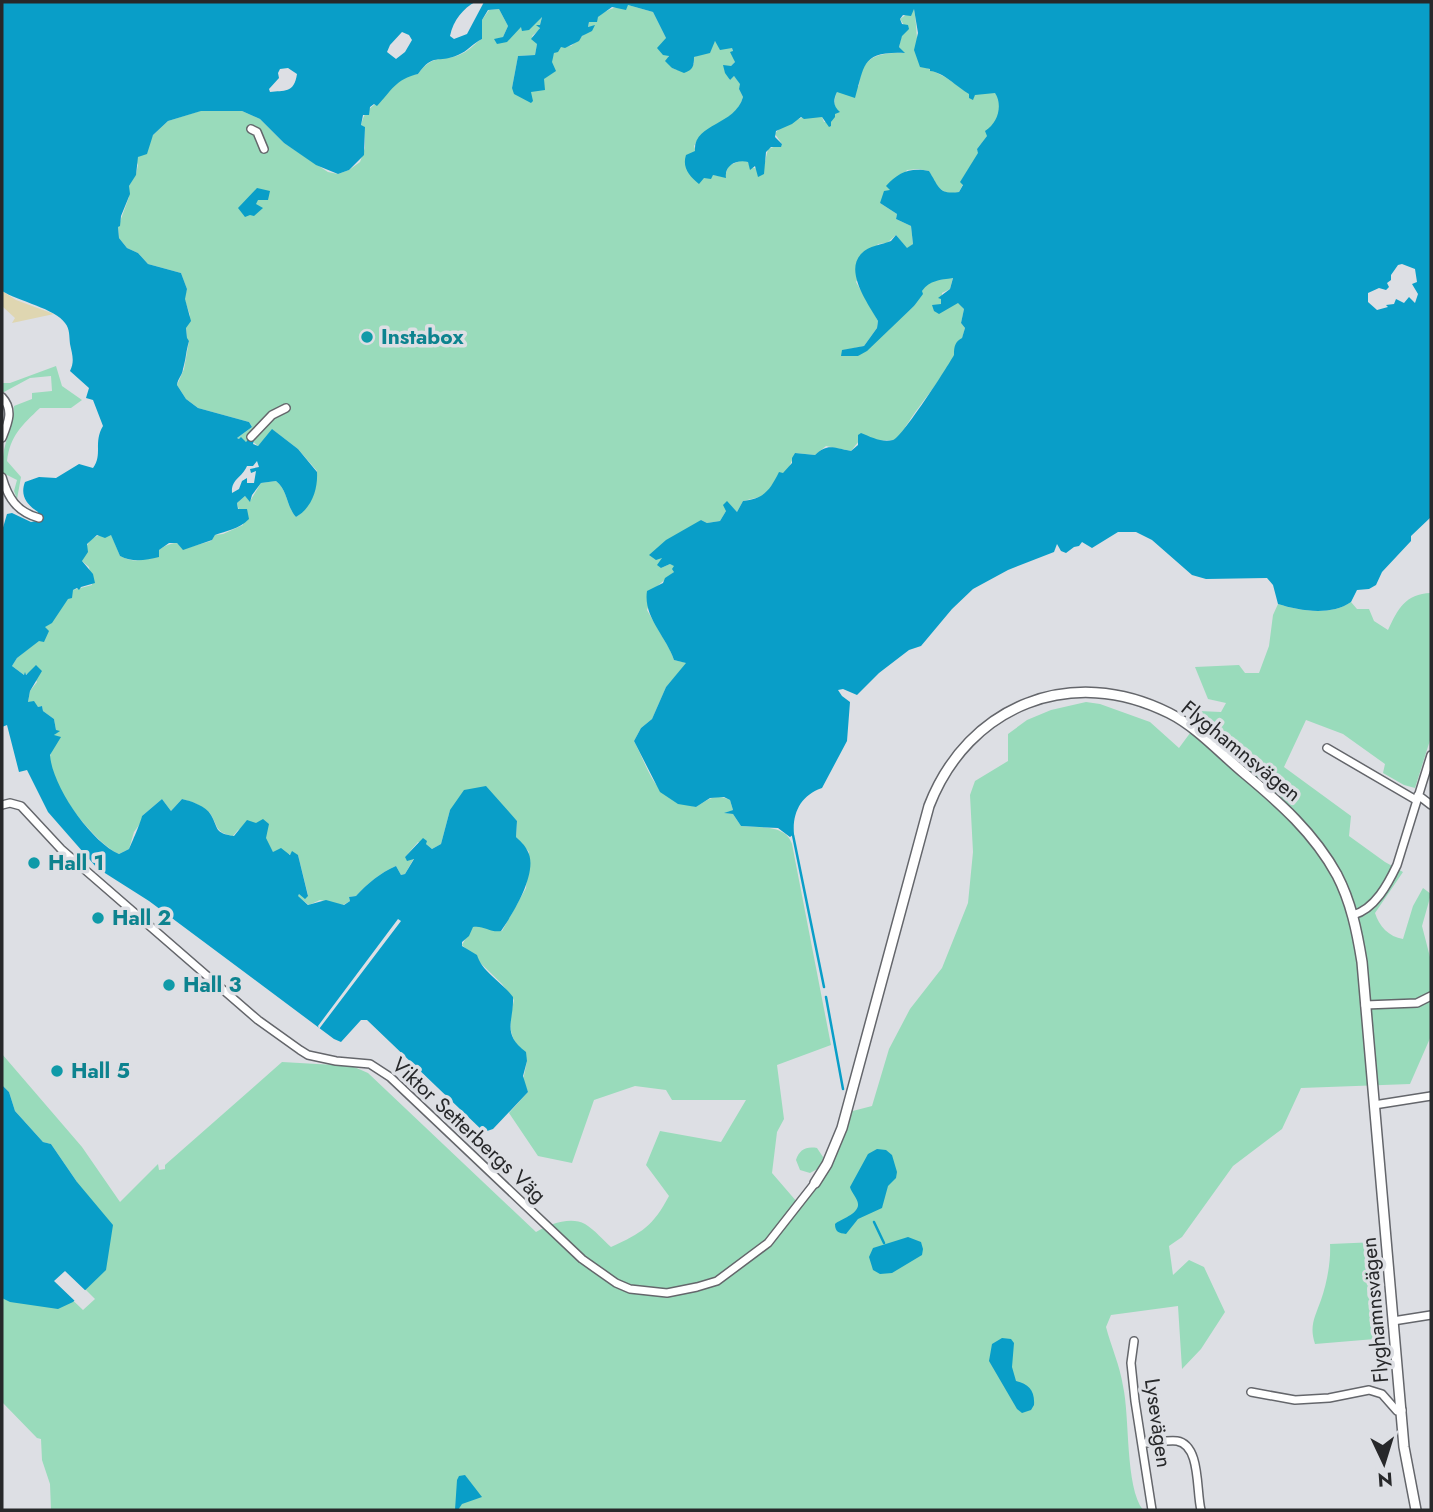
<svg xmlns="http://www.w3.org/2000/svg" width="1433" height="1512" viewBox="0 0 1433 1512" font-family="Jost,sans-serif">
<style>
.green{fill:#99dbbb}
.sand{fill:#dfd6b1}
.water{fill:#099ec8;fill-rule:evenodd}
.pier{fill:#dddfe4}
.lines{fill:none;stroke-linecap:round;stroke-linejoin:round}
.stream{stroke:#099ec8;stroke-width:2.5}
.minor-casing{stroke:#64666b;stroke-width:10}
.tertiary-casing{stroke:#64666b;stroke-width:12}
.minor{stroke:#fff;stroke-width:7}
.tertiary{stroke:#fff;stroke-width:9}
.culture-dot{fill:#0f9aa8;stroke:#dddfe4;stroke-width:2.5}
.labels{text-anchor:middle;stroke-width:7;stroke-linejoin:round;paint-order:stroke}
.culture-label{font-size:21px;font-weight:bold;fill:#0d838f;stroke:#dddfe4;text-anchor:start}
.street-label{font-size:21px;fill:#27282a;stroke:#dddfe4}
</style>
<rect width="100%" height="100%" fill="#dddfe4"/>
<path class="green" d="M628 5 653 12 666 38 664 43 672 68 677 70 694 64V57L706 52 715 41 725 47H732L735 62 731 66 729 80 734 76 741 84 739 89 743 97C735 124 709 120 694 146L705 178 713 175 725 177 728 166 742 160 748 162 750 167 763 170 768 149 782 144 775 134C783 122 807 114 822 117L824 122H831C837 111 832 102 837 92L859 86C861 57 877 52 904 53L899 47 904 25 900 19 914 9C918 31 915 45 923 66L945 77 970 94 973 99 975 94 995 92C1008 112 989 134 977 149L979 153 961 181 963 184 959 192C942 197 936 185 929 171L918 169 907 170 880 203 897 214 896 219 911 226 913 244 907 249 896 235 887 243 878 244 856 282 878 321 877 328 864 346 845 350 858 356 914 306 924 287 930 282 953 277 950 289 942 293 941 312 958 302 964 309 961 323 965 328C956 365 928 392 908 423 903 429 902 436 895 440L859 441 851 451 826 446 815 455 795 453 788 470 764 496 743 501 737 512 727 502 726 511 720 521 707 523 701 520 663 558 661 568 670 564 675 565 674 572 655 588 647 610 670 650 674 660 687 663 666 687 652 719 641 728 634 741C652 776 653 798 696 807 708 799 716 793 730 800L733 810 725 813 733 814 741 826C759 828 786 824 792 844L831 1045 777 1065 784 1119 777 1132 772 1173 797 1202 821 1167 810 1173 800 1170 796 1160C799 1150 806 1146 817 1148L823 1157 822 1166 832 1147 841 1114 872 1106 889 1049 910 1009 942 968 968 903 973 852 970 795 975 781 1008 761V734L1027 720 1051 710 1086 702 1100 704 1150 722 1179 748 1196 725 1199 711 1221 712 1226 703 1208 699 1195 667 1239 665 1245 673H1259L1269 646 1273 615 1278 604C1300 611 1331 616 1351 602L1357 609H1369L1374 621 1388 630C1398 609 1405 594 1431 593V737L1415 788 1404 785 1383 773 1385 764 1343 734 1306 720 1284 767 1351 816 1349 836 1385 862 1403 872 1375 913C1379 926 1389 937 1403 939L1413 906 1423 888 1431 894 1422 926 1431 961V1036L1410 1084 1301 1088 1282 1129 1233 1166 1182 1237 1169 1246 1173 1275 1189 1260 1204 1267 1225 1312 1201 1349 1182 1369 1178 1306 1111 1315 1106 1327C1111 1346 1120 1366 1123 1386 1130 1417 1125 1487 1143 1510H51L50 1484 42 1460 41 1439 37 1438 2 1402V1284L59 1287 83 1310 95 1299 78 1282 77 1182 51 1144 43 1142 15 1111 9 1092 2 1085V1054L82 1147 120 1202 158 1164 159 1170 165 1169V1165L282 1062 352 1066 368 1073 536 1232C549 1224 571 1216 585 1224 595 1230 603 1240 611 1247 642 1233 653 1226 669 1196L646 1165 660 1131 721 1142 746 1100H672L666 1090 635 1086 594 1100 572 1163 538 1156 509 1113 528 1092 523 1080 527 1061 523 1050C506 1037 510 1019 514 1000L502 984 462 945 472 927 479 926 502 931 526 888 529 852 516 837 517 821 506 811 450 810 441 844 432 849 426 844 418 842 405 857 414 858 405 874 401 875 396 866C380 873 368 883 356 896L349 897 350 901 343 905 320 900 309 905 297 896 299 894 308 895 298 855 273 852 256 824 238 830 233 836C213 832 219 825 209 812L195 803 182 799 171 811 162 799 142 816V821L134 832 129 849 119 854C96 844 47 784 50 757 51 751 56 743 58 736H54L56 730 54 719 43 711 42 706 38 707 28 702 30 691 37 682 32 672 24 675 12 666 17 658 39 640 44 627 58 613 73 590 92 585 89 567 82 561C88 541 89 535 111 534L120 556C149 571 154 544 177 543L183 549 211 541 215 535 223 534 243 525 237 503 245 496 250 501 261 483 276 481C288 490 286 506 296 517 312 508 313 488 317 471L298 449 273 430 258 446 249 438 246 442 237 438 252 427 249 422 198 408 186 399 177 385 184 369 189 341 187 339 186 327 190 315 184 298 187 289 181 273 148 264 138 253 127 248 119 238 118 227 129 197V186L136 174 138 165 136 160 153 135 168 121 200 111H242L260 119 284 143 328 172 338 174 349 170 360 162 365 148V127L361 126C364 111 370 108 381 100 386 96 388 90 392 86 399 78 408 76 418 74 435 50 448 65 468 50 474 46 476 42 482 39V20L489 10 499 9 508 26 503 37 499 39 497 44 522 26 529 29 542 16 539 30 532 36 537 44 535 55 518 56 512 88 532 98 529 94 544 79 554 53 560 47 571 46 594 26 588 27 589 22 595 21C602 10 615 7 628 5Z
M56 366 62 386 82 400 71 408H40C22 425 10 436 7 461L21 477 17 499 14 491 17 480 3 473C0 446 13 430 14 406L32 399V393L52 391 51 376 30 378 4 392H2V383H10Z
M1377 1242 1387 1338 1315 1344C1309 1326 1315 1317 1321 1300 1327 1283 1331 1261 1330 1244Z"/>
<path class="sand" d="M2 291 16 300 54 314 12 323 15 318 2 306Z"/>
<path class="water" d="M2 2H475C464 8 453 20 450 36L454 39 467 34 484 2H1431V517L1411 536V541L1382 572 1376 585 1369 589 1357 590 1351 602C1331 616 1300 611 1278 604L1273 585 1267 578 1206 579 1192 575 1152 540 1136 532H1118L1092 548 1082 542 1079 546 1074 547 1066 553 1061 551 1057 544 1054 552 1008 570 973 589 952 609 921 646 909 650 879 673 857 695 843 689 838 690 842 696 850 702 847 741 822 788C801 795 792 813 794 834L790 837 778 828 741 826 733 814 724 813 733 810 730 800 724 797 710 798 696 807 678 804 660 792 634 741 641 728 652 719 666 687 686 663 674 660C666 636 643 617 647 591L663 583 665 578 674 572 672 569 674 566 670 564 661 568 657 565 662 558 656 560 649 555 666 540 701 520 707 523 720 521 726 511 723 505 727 501 737 512 743 501C764 499 770 490 779 472L783 473 792 463V458L795 453 815 455C828 443 833 448 851 451L858 445V435L861 433C871 437 882 443 893 440 901 439 948 366 954 355 954 346 955 342 962 338L965 328 961 323 964 309 958 303 939 314 934 311 932 305 941 304V299L938 298 950 289 953 278C940 280 930 280 922 291L923 294 914 306 867 351 858 356H841L842 350 864 346 877 328 878 321C869 305 844 272 861 254 869 245 882 245 891 241L896 235 907 248 913 244 911 226 896 219 897 214 880 203 884 191 890 190 886 186C898 172 911 167 929 171 939 187 939 195 959 192L963 185 960 182 978 153 977 149 987 136 985 131C998 123 1003 105 995 93L975 95 973 100 969 98V94C957 87 943 72 930 71V69L920 67 914 50 918 33 914 9 911 16 903 15 900 19 902 24 908 25 909 29 902 36 899 47 905 53C861 51 865 65 855 98L837 92C833 100 833 106 840 112L835 114V117L831 122V126L829 127 822 117 804 119 801 117 792 124 776 131 775 137 782 144 781 147H771L766 152 764 174 758 177 755 166 750 170 748 162C737 159 724 165 726 178L713 175 711 179 704 178 699 184C689 176 682 167 686 155L695 151C693 123 735 126 743 97L739 89 740 84 734 76 730 80 725 73 723 65 731 66 735 62 730 52 733 51 732 48 720 50 715 41 710 53 694 57C694 66 693 70 684 73L672 68 665 61 669 56 663 55 657 48 666 38 653 12 628 5 626 10 612 7 598 17 597 22H589L588 27 595 25 592 31 582 36 579 41 565 48 561 47 558 52 554 53 552 62 556 71 544 79 545 90 531 92 533 101 531 103 514 94 512 88 518 56 535 55 537 44 531 39 540 28 536 25H540L542 17 529 30 522 31 521 27 507 42 497 44 494 39 503 37 508 26 499 9 488 10 482 20V39C473 43 468 51 458 55 437 64 434 52 418 74 396 79 391 91 377 106L374 104 370 107 369 115H363L361 125 365 127 364 155 349 170 338 174 316 165 284 143 260 119 242 111H201L168 121 153 135 147 154 138 157 136 175 129 186 130 194 121 216 120 226 118 227 119 238 127 248 138 253 148 264 181 273 187 289 185 299 191 321 186 328 187 338 189 341C186 351 186 359 183 369 182 376 178 378 177 385L186 399 198 408 249 422 252 427 237 438 239 439 241 437 246 442 249 438 254 440 253 444 258 446 272 429 298 449 317 472C318 489 312 508 296 517 286 506 288 490 276 481L261 483 252 495 250 502 245 496 237 503 238 509H247L249 519C239 529 226 531 215 535L212 540 183 550 177 543H169L159 550V557C146 560 133 563 120 556L111 535 105 538 97 535 87 544 88 552 82 561 93 574 95 583 81 587 79 590 77 588 73 590 72 598 68 599 52 623 45 627 49 631 44 642 39 641 17 658 12 666 24 675 25 672 26 675 36 665 42 671 30 691 28 702 34 701 38 707 42 706 43 711 54 719 56 730 60 731 54 735 61 737 50 755C52 786 91 842 119 854L129 849C131 845 142 819 142 816L162 799 171 811 182 799C191 801 206 806 211 815 219 829 214 833 234 836L247 820 256 823 263 819 269 824 266 838 273 852 281 848 290 855 292 851 298 855 308 896 305 899 299 894 298 896 308 905 326 900 344 905 350 901 349 897 356 896C368 883 380 873 396 866L401 875 405 874 414 859 407 861 405 857 423 838 427 841 426 844 432 849 441 844 450 810 464 790 486 786 517 821 516 837C520 841 525 845 527 850 540 870 513 914 501 931 491 933 483 925 473 927L469 936 462 942V946L477 955C482 972 502 982 513 997 514 1022 501 1033 526 1052L527 1061 523 1076 528 1092 493 1129 484 1132 367 1020H361L341 1042 334 1039 149 901 97 868 48 812 27 770 19 772 7 725 2 727V531L7 514 12 513 31 522 36 521 39 518 38 512C26 504 20 495 25 482L39 477 56 478 79 464 93 468C103 454 93 443 103 426L93 400 86 398 89 388 70 371C75 361 72 354 70 344 69 336 70 329 65 323 56 309 18 301 2 291ZM402 32 409 35 412 40 405 52 396 59 387 52 390 45ZM288 68 297 74C294 94 284 90 270 92L269 89 279 78 278 73 280 69ZM1402 264 1415 269 1417 282 1412 284 1418 294 1415 303 1409 297 1404 303 1396 299 1394 304 1386 305 1388 307 1377 310 1368 302V293L1379 288 1386 290 1389 287 1387 283 1391 280V275L1398 265ZM257 461 259 467 250 469 251 473 256 471 254 483H247V478L242 481 239 489 232 493C231 479 242 478 247 466H253Z
M257 188 270 191 268 200H258L256 204 263 208 254 216 250 215 245 217 238 208Z
M2 1085 9 1092 15 1111 43 1142 51 1144 77 1182 113 1225 106 1270 73 1302 58 1309 10 1302 2 1298Z
M877 1149 886 1150 892 1155 897 1172 896 1178 888 1186 882 1208 858 1219 846 1234C839 1233 835 1232 835 1224 841 1219 859 1214 858 1204 858 1199 851 1192 850 1187L868 1154Z
M908 1237 921 1242 923 1249 922 1255 892 1273 880 1274 873 1270 869 1257 873 1248Z
M1002 1338 1011 1339 1014 1343 1012 1367 1016 1381C1029 1384 1035 1391 1034 1405L1031 1410 1022 1413 1017 1409 989 1361 992 1344Z
M465 1475 482 1497 462 1504 458 1510H455L457 1480 459 1476Z"/>
<path class="pier" d="M398 919 401 921 319 1029 318 1026Z
M65 1271 88 1293 77 1303 54 1281Z"/>
<g class="lines">
<path class="stream" d="M793 835 824 987
M826 997 843 1089
M874 1222 884 1243"/>
<g class="minor-casing">
<path id="minor" d="M251 129 257 132 264 149
M2 397C14 410 8 423 2 438
M251 437 272 415 286 408
M2 477C8 498 17 512 39 518
M1327 748 1416 800
M1418 795 1431 805
M2 805 10 803 21 806 61 849 258 1020 300 1050 308 1055 336 1061 370 1064 390 1077 582 1259 616 1283 630 1289 667 1293 697 1287 717 1281 768 1243 815 1183
M1353 915C1375 909 1388 884 1397 865L1431 755
M1365 1005 1417 1003 1431 996
M1374 1105 1431 1096
M1393 1321 1431 1315
M1134 1341 1131 1363 1135 1401 1152 1510
M1251 1392 1295 1400 1329 1398 1369 1390 1382 1394 1397 1411 1402 1410
M1143 1443C1154 1443 1166 1440 1177 1441 1201 1445 1196 1491 1201 1510"/>
</g>
<g class="tertiary-casing">
<path id="tertiary" d="M815 1183 827 1164 842 1128 929 806C968 705 1072 664 1169 713 1197 727 1220 753 1244 773 1280 803 1314 833 1337 875 1351 902 1357 931 1362 962L1404 1447 1416 1510"/>
</g>
<use href="#minor" class="minor"/>
<use href="#tertiary" class="tertiary"/>
</g>
<g class="culture-dot">
<circle cx="367" cy="337" r="7"/>
<circle cx="34" cy="863" r="7"/>
<circle cx="98" cy="918" r="7"/>
<circle cx="169" cy="985" r="7"/>
<circle cx="57" cy="1071" r="7"/>
</g>
<g class="labels">
<g class="culture-label">
<text x="381" y="344">Instabox</text>
<text x="48" y="870">Hall 1</text>
<text x="112" y="925">Hall 2</text>
<text x="183" y="992">Hall 3</text>
<text x="71" y="1078">Hall 5</text>
</g>
<g class="street-label">
<text transform="translate(1241 751) rotate(39)" y="7">Flyghamnsvägen</text>
<text transform="translate(469 1130) rotate(43)" y="7">Viktor Setterbergs Väg</text>
<text transform="translate(1375 1310) rotate(-95)" y="7">Flyghamnsvägen</text>
<text transform="translate(1158 1423) rotate(82)" y="7">Lysevägen</text>
</g>
</g>
<rect width="1433" height="1512" fill="none" stroke="#27282a" stroke-width="7"/>
<g transform="translate(1384 1463) rotate(176)" stroke="#dddfe4" stroke-width="5" paint-order="stroke">
<path d="M0-5L12 26L0 18L-12 26Z" fill="#27282a"/>
<text y="-10" font-size="19" font-weight="bold" text-anchor="middle" fill="#27282a">N</text>
</g>
</svg>
